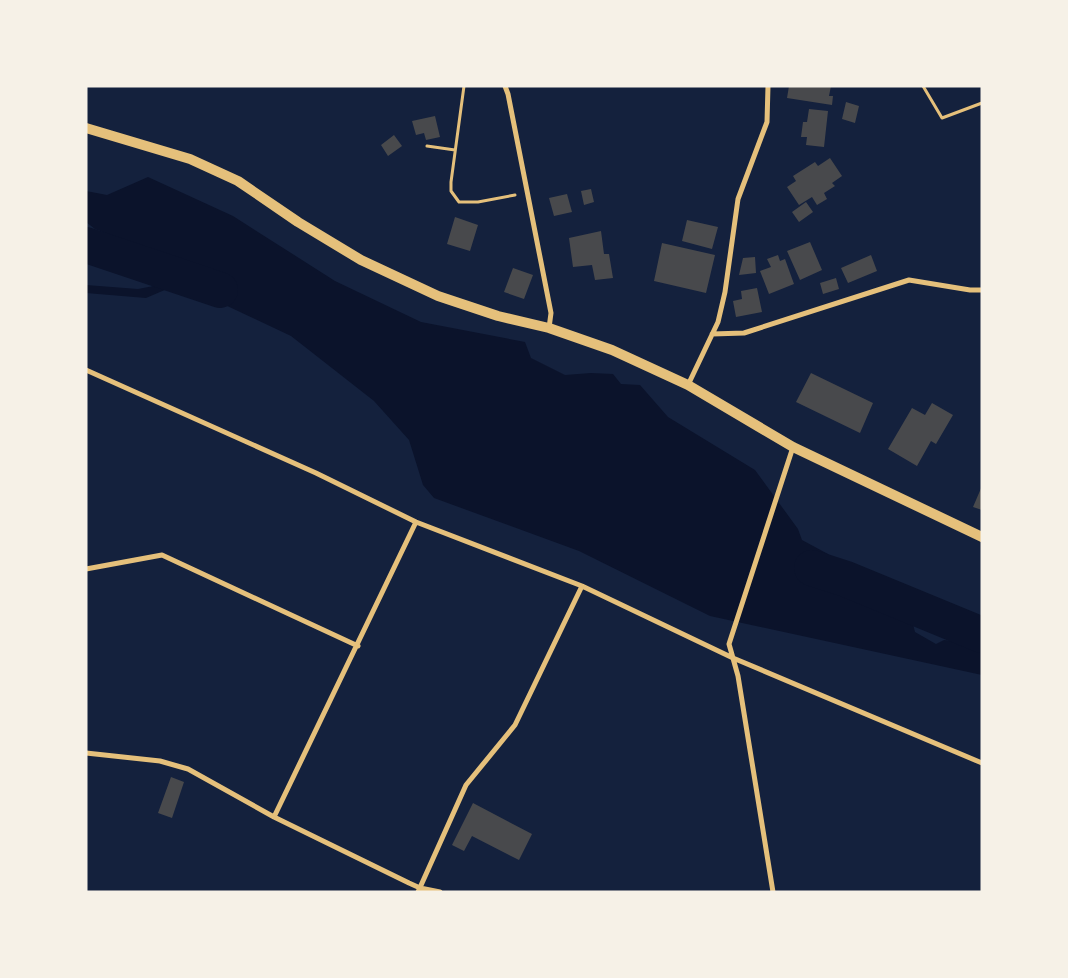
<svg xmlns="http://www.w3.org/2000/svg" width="1068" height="978" viewBox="0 0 1068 978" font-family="Cabin,sans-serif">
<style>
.water{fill:#0b132b}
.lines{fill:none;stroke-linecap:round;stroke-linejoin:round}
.river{stroke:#0b132b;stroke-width:36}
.building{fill:#48494c}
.path{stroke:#e5c07b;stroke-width:3}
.minor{stroke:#e5c07b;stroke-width:5}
.secondary{stroke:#e5c07b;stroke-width:10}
</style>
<rect width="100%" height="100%" fill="#14213d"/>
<path class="water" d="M148 177 233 216 335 281 421 322 525 342 531 358 565 375 591 373 613 374 621 384 640 385 668 417 755 470 798 529 802 540 828 554 851 575 876 605H884L913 624 915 632 936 644 944 640 982 644V675L710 616 579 551 434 498 423 485 409 440 374 401 291 336 206 296 167 289 146 298 86 293V285L138 289 169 283 174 266 147 249 95 229 86 222V191L107 195Z"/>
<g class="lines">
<path class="river" d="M86 245 220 290
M812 568 846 579 982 635"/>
</g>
<path class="building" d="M789 86H831L829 96H833L832 105 787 98Z
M846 102 859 106 855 123 842 119Z
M809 109 828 111 824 147 806 145 807 137H801L803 122H807Z
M435 116 440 137 426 140 424 133 416 135 412 121Z
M394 135 402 146 388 156 381 145Z
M830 158 842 176 832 183 835 186 824 193 827 199 817 205 812 197 799 205 787 187 796 181 793 176 815 162 818 166Z
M591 189 594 202 584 205 581 191Z
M567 194 572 212 554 216 549 198Z
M806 202 813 212 799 222 792 212Z
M455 217 478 225 470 251 447 244Z
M687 220 718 227 712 249 682 241Z
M601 231 604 254H609L613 278 595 280 592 265 573 267 569 238Z
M810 242 822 270 800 280 787 251Z
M662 243 715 255 706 293 654 281Z
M778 255 780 261 785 259 794 284 769 294 760 271 771 267 767 259Z
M871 255 877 271 848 283 841 268Z
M755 257 756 273 739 275 743 258Z
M513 268 533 275 524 299 504 292Z
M836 278 839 289 823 294 820 283Z
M757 288 762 312 736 317 733 301 742 299 741 291Z
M811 373 873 403 860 433 796 402Z
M932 403 953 415 936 444 931 441 917 466 888 449 912 408 925 415Z
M982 486V510L973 507Z
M171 777 184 782 172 818 158 813Z
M473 803 532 834 519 860 472 836 464 851 452 845Z"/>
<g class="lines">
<path class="path" d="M464 86 451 182V191L459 202H478L515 195
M923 86 942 118 982 103
M427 146 455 150"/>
<path class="minor" d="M505 86 508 94 551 313 549 328
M712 334 744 333 909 280 970 290H982
M86 370 316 473 416 522 582 586 733 658 982 763
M688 385 718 322 725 292 738 199 767 122 768 86
M86 569 162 555 358 646
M86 753 160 761 188 769 274 817 409 883 420 888 440 892
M274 817 416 522
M418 892 466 785 515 725 582 586
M773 892 738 676 729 644 793 447"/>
<path class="secondary" d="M86 128 190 159 238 181 298 222 361 260 438 296 498 316 549 328 612 350 688 385 793 447 982 537"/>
</g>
<rect width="1068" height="978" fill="none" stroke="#f6f1e7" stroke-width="175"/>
</svg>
